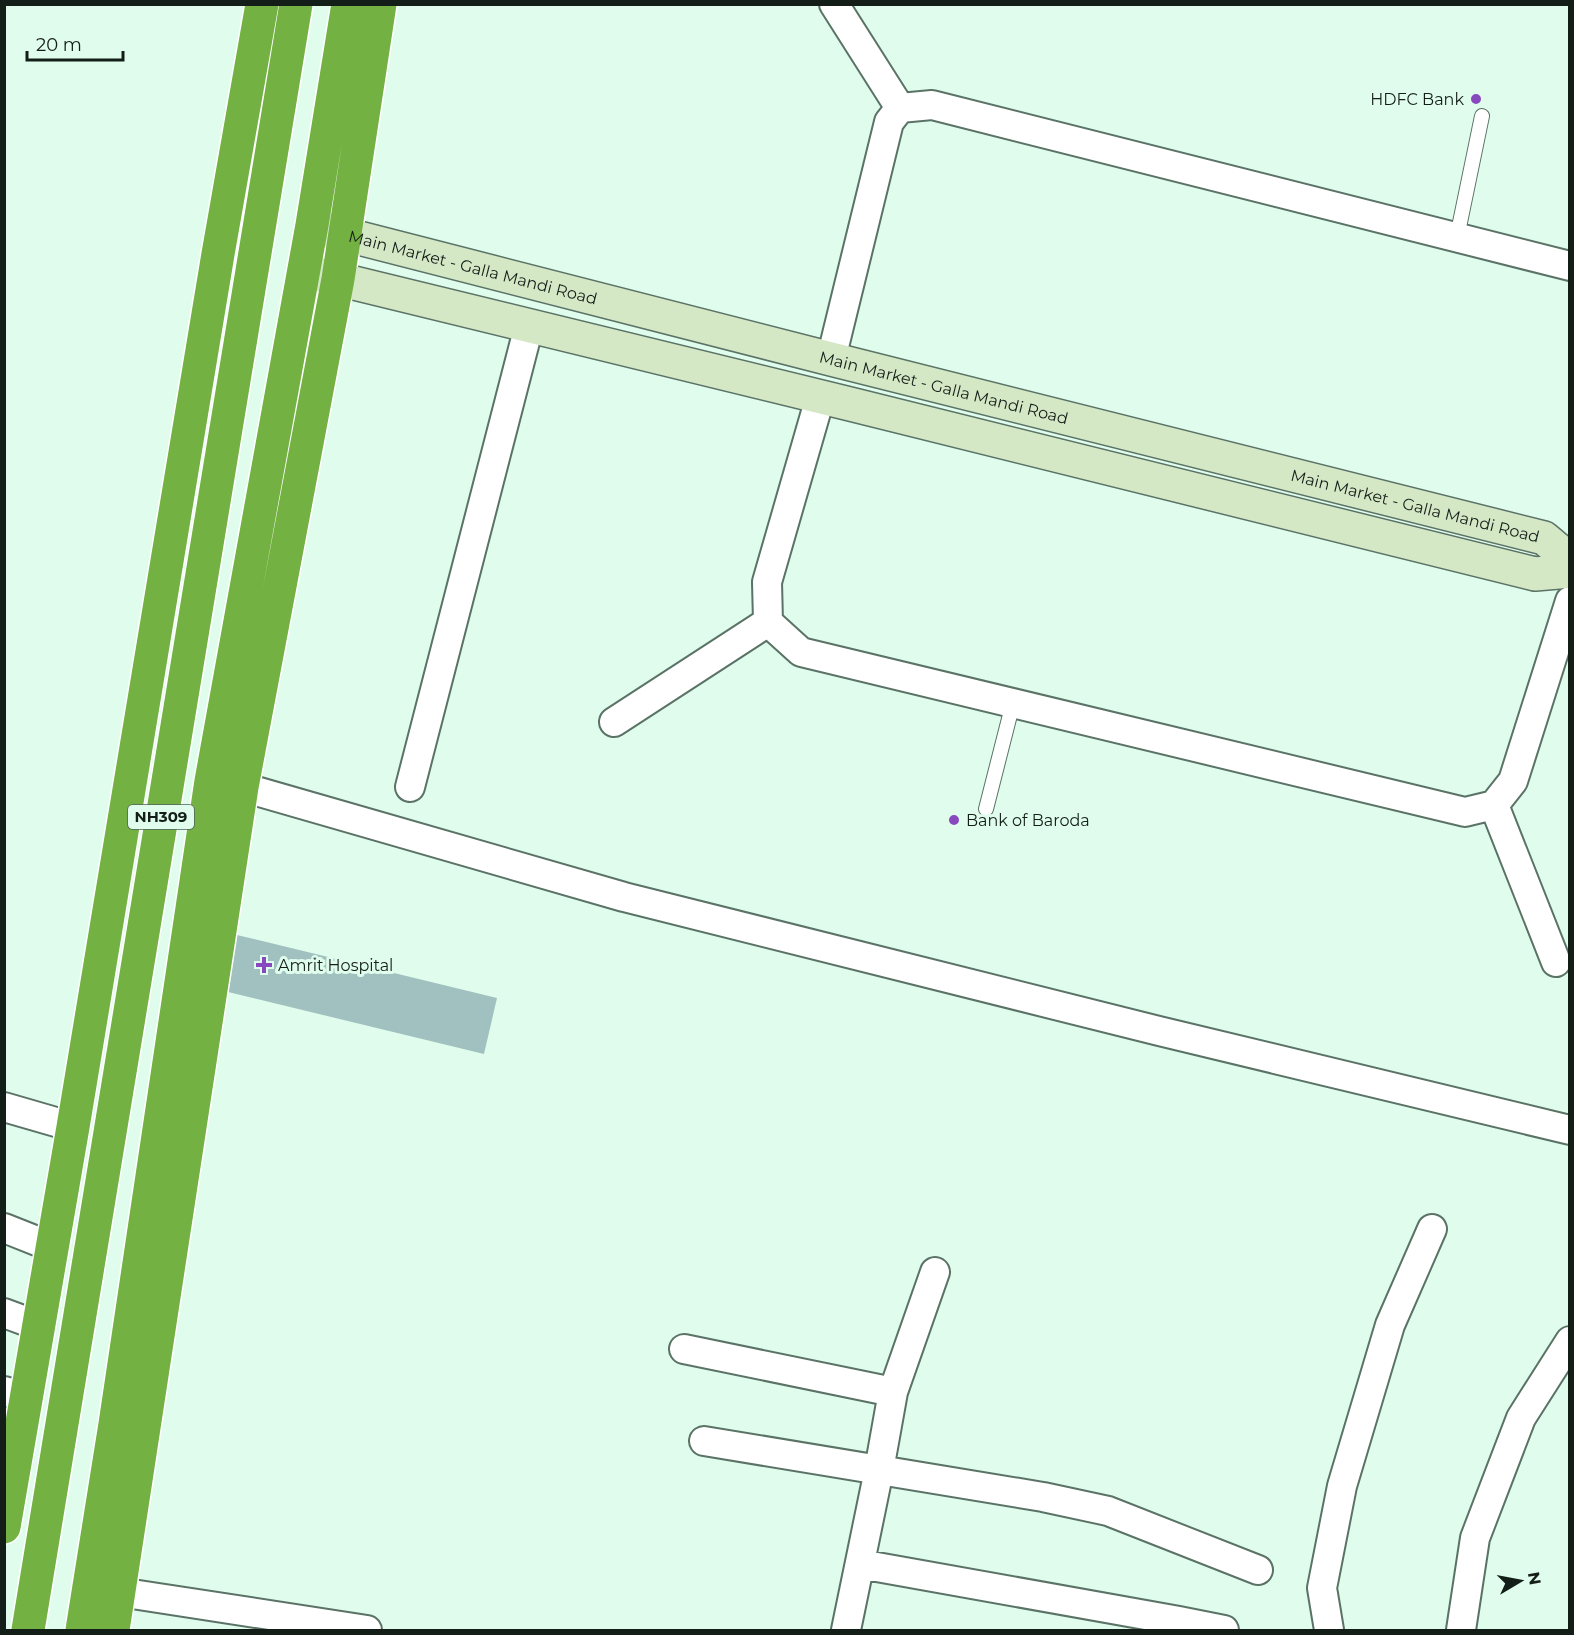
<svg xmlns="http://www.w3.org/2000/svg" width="1574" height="1635" viewBox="0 0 1574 1635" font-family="Montserrat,sans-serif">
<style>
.building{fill:#a0c1bf}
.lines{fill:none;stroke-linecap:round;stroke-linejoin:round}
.lane-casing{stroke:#5a7366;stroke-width:16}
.street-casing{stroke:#5a7366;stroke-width:32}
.secondary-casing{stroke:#5a7366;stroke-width:36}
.highway-casing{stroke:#fff;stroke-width:36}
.lane{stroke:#fff;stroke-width:14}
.street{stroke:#fff;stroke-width:28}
.secondary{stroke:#d5e8c6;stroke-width:33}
.highway{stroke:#73b142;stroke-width:33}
.poi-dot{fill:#8849be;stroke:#e0fced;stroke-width:2}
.labels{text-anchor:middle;stroke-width:6;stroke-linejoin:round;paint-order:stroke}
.shield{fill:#e0fced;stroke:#516159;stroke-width:1.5}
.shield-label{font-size:15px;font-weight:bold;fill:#141e19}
.poi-label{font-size:16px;fill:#141e19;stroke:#e0fced;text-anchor:start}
.street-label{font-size:16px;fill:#141e19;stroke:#e0fced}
</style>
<rect width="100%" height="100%" fill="#e0fced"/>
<path class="building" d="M237 935 497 998 484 1054 224 991Z"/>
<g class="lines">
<g class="lane-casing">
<path id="lane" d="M1457 237 1482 116
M986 809 1013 703"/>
</g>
<g class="street-casing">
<path id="street" d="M834 4 900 108
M831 359 889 122 900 108 932 105 1570 266
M820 398 767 582 768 622 801 652 1465 812 1494 805 1513 781 1570 601
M614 722 768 622
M242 787 624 897 1159 1031 1570 1130
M410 787 529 326
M1494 805 1556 962
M4 1107 73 1127
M4 1228 52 1247
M4 1313 39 1326
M684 1349 893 1392
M4 1391 26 1397
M704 1441 1043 1497 1108 1511 1258 1570
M860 1564 1179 1621 1224 1630
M119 1592 367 1630
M846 1630 879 1470 893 1392 935 1272
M1329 1630 1322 1588 1342 1486 1390 1325 1432 1229
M1461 1630 1475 1538 1521 1418 1570 1341"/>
</g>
<g class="secondary-casing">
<g id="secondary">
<path id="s1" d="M316 227 831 359 1544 538 1570 560"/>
<path d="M309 272 850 404 1535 574 1570 571"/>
</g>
</g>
<g class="highway-casing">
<path id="highway" d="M4 1527 73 1127 218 254 262 4
M28 1630C114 1088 209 547 296 4
M82 1630 115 1424 211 781 312 225 348 4
M113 1630 242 787 338 279 380 4"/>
</g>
<use href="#lane" class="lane"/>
<use href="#street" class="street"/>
<use href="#secondary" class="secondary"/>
<use href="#highway" class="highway"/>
</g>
<g class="poi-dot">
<circle cx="1476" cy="99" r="6"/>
<circle cx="954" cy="820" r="6"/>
<path d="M261 956h6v6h6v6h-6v6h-6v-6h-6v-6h6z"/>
</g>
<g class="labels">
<rect class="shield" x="128" y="805" width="66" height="24" rx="4.5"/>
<g class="shield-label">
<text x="161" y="822">NH309</text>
</g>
<g class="poi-label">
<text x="1464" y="105" text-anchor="end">HDFC Bank</text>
<text x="966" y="826">Bank of Baroda</text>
<text x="278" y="971">Amrit Hospital</text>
</g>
<g class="street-label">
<text dy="6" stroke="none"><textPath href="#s1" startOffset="162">Main Market - Galla Mandi Road</textPath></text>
<text dy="6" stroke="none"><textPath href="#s1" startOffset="648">Main Market - Galla Mandi Road</textPath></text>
<text dy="6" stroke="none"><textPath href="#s1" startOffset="1134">Main Market - Galla Mandi Road</textPath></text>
</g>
</g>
<rect width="1574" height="1635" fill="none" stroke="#141e19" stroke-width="12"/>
<g transform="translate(1520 1581) rotate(80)" stroke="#e0fced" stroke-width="4.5" paint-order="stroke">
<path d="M0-4.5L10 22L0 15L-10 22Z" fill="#141e19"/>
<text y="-9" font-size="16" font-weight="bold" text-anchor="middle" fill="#141e19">N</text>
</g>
<path d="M27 51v9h96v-9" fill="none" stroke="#141e19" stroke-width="3"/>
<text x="36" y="51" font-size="18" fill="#141e19" stroke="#e0fced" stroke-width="4.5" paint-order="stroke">20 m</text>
</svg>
